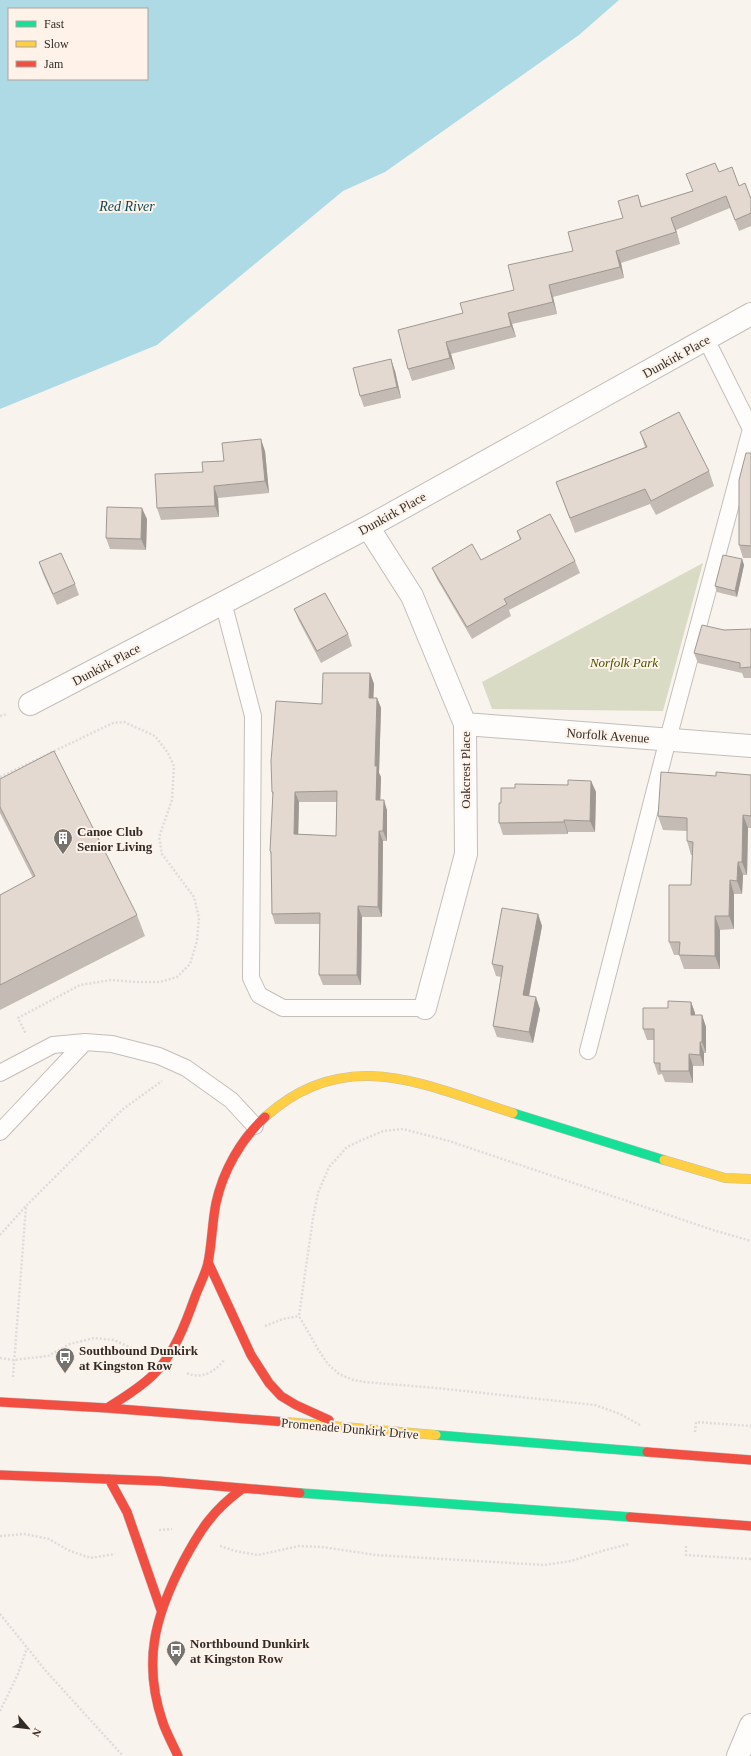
<svg xmlns="http://www.w3.org/2000/svg" width="751" height="1756" viewBox="0 0 751 1756" font-family="Georgia,serif">
<style>
.green{fill:#d9dbc5}
.water{fill:#aedae5;fill-rule:evenodd}
.lines{fill:none;stroke-linecap:round;stroke-linejoin:round}
.lane-casing{stroke:#c3beba;stroke-width:18}
.street-casing{stroke:#c3beba;stroke-width:24}
.fast-casing{stroke:#c3beba;stroke-width:10}
.slow-casing{stroke:#c3beba;stroke-width:10}
.jam-casing{stroke:#c3beba;stroke-width:10}
.path{stroke:#dedcda;stroke-width:2.5;stroke-dasharray:2 2;stroke-linecap:butt}
.lane{stroke:#fefdfc;stroke-width:16}
.street{stroke:#fefdfc;stroke-width:22}
.fast{stroke:#16e098;stroke-width:9}
.slow{stroke:#ffcf43;stroke-width:9}
.jam{stroke:#f24e42;stroke-width:9}
.wall{fill:#c3bbb4;fill-rule:evenodd}
.shaded-wall{fill:#9f9892}
.building{fill:#e3d9d1;stroke:#9f9892;fill-rule:evenodd}
.labels{text-anchor:middle;stroke-width:4;stroke-linejoin:round;paint-order:stroke}
.street-label{font-size:13px;fill:#302c29;stroke:#fef2e9}
.park-label{font-size:13px;font-style:italic;fill:#475400;stroke:#fef2e9}
.poi-label{font-size:13px;font-weight:bold;fill:#302c29;stroke:#fef2e9;text-anchor:start}
.water-label{font-size:14px;font-style:italic;fill:#0c4854;stroke:#fef2e9}
</style>
<rect width="100%" height="100%" fill="#f9f3ee"/>
<path class="green" d="M703 563 663 711 492 709 482 682Z"/>
<path class="water" d="M0 0H619L579 35 385 172 343 191 157 345 0 409ZM9 9H147V79H9Z"/>
<g class="lines">
<g class="lane-casing">
<path id="lane" d="M223 602 253 716 251 978 259 995 283 1008H425
M588 1051 668 739 751 429 706 339
M0 1073 53 1045 85 1042 112 1044 159 1056 186 1068 231 1100 255 1126
M0 1132 85 1042"/>
</g>
<g class="street-casing">
<path id="street" d="M368 527 412 596 465 724 466 854 425 1008
M30 704 368 527 751 314
M465 724 751 746
M738 1756 751 1725"/>
</g>
<g class="fast-casing">
<path id="fast" d="M513 1113 664 1160
M436 1435 647 1452
M300 1493 630 1517"/>
</g>
<g class="slow-casing">
<path id="slow" d="M265 1117C346 1044 424 1085 513 1113
M664 1160 725 1178 751 1179
M286 1422 436 1435"/>
</g>
<g class="jam-casing">
<path id="jam" d="M208 1262 251 1355 269 1383 281 1396 296 1405 329 1420
M0 1402 107 1408 286 1422
M107 1408C123 1398 140 1388 154 1374 174 1354 185 1325 195 1297 199 1286 205 1275 208 1263 212 1243 212 1223 216 1203 223 1171 241 1139 265 1117
M647 1452 751 1460
M0 1475 159 1481 300 1493
M109 1479 127 1512 161 1610
M630 1517 751 1526
M178 1756C173 1745 167 1734 163 1723 142 1662 155 1616 183 1562 200 1530 213 1510 242 1489"/>
</g>
<path class="path" d="M0 716 7 714
M0 777 113 723 124 722 155 736 168 753 174 766 172 800 159 837 162 854 194 897 199 918 197 941 190 964 177 977 160 982H137L111 980 80 985 18 1018 26 1034
M0 1235 26 1206
M265 1326 283 1319 299 1316
M0 1358 13 1360 48 1356 70 1344 94 1338 114 1340 140 1352
M187 1373C202 1380 216 1371 225 1359
M13 1377 26 1206 123 1109 162 1081
M640 1425 620 1414 595 1405 436 1388 365 1382 353 1380 339 1374 328 1364 319 1351 299 1316 313 1218 318 1193 329 1167 347 1147 362 1140 383 1131 403 1129 449 1141 713 1230 751 1241
M695 1432 696 1422 751 1426
M159 1530 172 1529
M0 1536 25 1534 49 1539 68 1550 90 1558 115 1554
M220 1546 235 1551 258 1555 299 1546 322 1547 376 1555 544 1565 571 1561 602 1551 629 1544
M686 1546V1555L751 1559
M0 1614 46 1671 123 1756
M0 1711 18 1674 27 1648"/>
<use href="#lane" class="lane"/>
<use href="#street" class="street"/>
<use href="#fast" class="fast"/>
<use href="#slow" class="slow"/>
<use href="#jam" class="jam"/>
</g>
<path class="wall" d="M719 172 739 186 751 199V226L739 231 730 208 676 230 680 244 621 263 624 278 553 297 557 314 512 324 516 337 451 354 455 369 412 381 408 369 463 313 514 290 623 218 638 195 642 207 692 191Z
M395 371 401 398 364 407 360 396Z
M640 432 709 471 714 486 656 515 650 504 575 533 556 482 645 447Z
M265 451 269 493 218 498 219 517 161 520 157 508 203 472 224 461Z
M751 453V558H743L739 545Z
M147 519 146 550 110 549 106 538Z
M517 531 575 561 580 573 509 610 511 616 472 639 437 579 432 568 481 560 520 540Z
M742 559 744 565 737 597 717 592 715 586Z
M39 562 75 584 79 595 57 605 43 574Z
M294 609 348 634 352 646 321 663 299 621Z
M751 629V678H744L742 673 698 663 694 653 724 630Z
M370 673 374 684 373 698H377L381 708 379 773 381 777 380 800 387 810V841H383L382 917H362L361 985H323L319 975 320 924H275L272 914 271 855 270 851 273 796 272 792 322 704ZM299 802H337L336 836 298 834Z
M751 775V828H748L747 875H743L742 894H734V929L720 930V969H684L679 955H674L669 942 691 885 692 855H691L687 841V831L663 830 658 816 716 776Z
M0 779 137 915 145 936 0 1010V895L33 878 0 813Z
M591 781 596 792 595 832H568V834L503 835 499 823 501 803 515 788 568 785Z
M538 914 542 926 529 996 540 1009 533 1043 497 1037 493 1026 501 977 496 976 492 964Z
M691 1002 695 1013V1015H702L706 1027V1053H704V1066H693V1083L665 1082 662 1074 658 1075 654 1063V1040H647L643 1029 668 1008Z"/>
<path class="shaded-wall" d="M671 218 676 230 680 244 676 232Z
M616 251 621 263 624 278 620 267Z
M549 285 553 297 557 314 553 302Z
M508 313 512 324 516 337 511 326Z
M446 342 451 354 455 369 450 358Z
M391 359 395 371 401 398 397 387Z
M261 439 265 451 269 493 265 481Z
M214 486 218 498 219 517 215 506Z
M142 508 147 519 146 550 141 539Z
M742 559 744 565 737 597 735 591Z
M370 673 374 684 373 708 369 698Z
M377 698 381 708 379 773 381 777 380 810 376 800 375 766Z
M591 781 596 792 595 832 590 821Z
M295 792 299 802 298 844 294 834Z
M384 800 387 810V841L383 831Z
M743 815 748 828 747 875 742 862Z
M564 820 568 832V834L564 822Z
M379 831 383 841 382 917 378 907Z
M738 862 743 875 742 894 737 881Z
M730 880 734 894V929L729 916Z
M358 906 362 917 361 985 357 975Z
M538 914 542 926 527 1006 523 995Z
M715 916 720 930V969L715 956Z
M536 997 540 1009 533 1043 529 1032Z
M691 1002 695 1013V1027L691 1015Z
M702 1015 706 1027V1053L702 1042Z
M700 1042 704 1053V1066L700 1055Z
M689 1054 693 1066V1083L689 1071Z"/>
<path class="building" d="M715 163 719 172 732 167 739 186 745 183 751 199V213L735 220 726 196 671 218 676 232 616 251 620 267 549 285 553 302 508 313 511 326 446 342 450 358 408 369 398 330 463 313 460 303 514 290 508 265 573 251 568 232 623 218 618 201 638 195 641 207 693 191 686 174Z
M391 359 397 387 360 396 353 368Z
M679 412 709 471 651 501 645 489 570 518 556 482 647 447 640 432Z
M261 439 265 481 214 486 215 506 157 508 155 474 203 472 202 462 224 461 222 443Z
M746 453H751V546L739 545V480Z
M107 507 142 508 141 539 106 538Z
M550 514 575 561 504 599 507 604 467 627 432 568 472 544 481 560 521 539 517 531Z
M61 553 75 584 53 594 39 562Z
M723 555 742 559 735 591 715 586Z
M325 593 348 634 317 651 294 609Z
M702 625 724 630 751 629V667L740 668V663L694 653Z
M323 673H370L369 698H377L375 766H377L376 800H384L383 831H379L378 907 358 906 357 975H319L320 913 272 914 271 852 270 851 273 792H272L271 761 276 701 322 704ZM337 791 336 836 294 834 295 792Z
M54 751 137 915 0 985V895L35 876 0 807V779Z
M661 772 716 776V772L751 775V816L743 815 742 862H738L737 881 730 880 729 916H715V956L679 955 680 942H669V885H691L693 842 687 841V818L658 816Z
M568 780 591 781 590 821 564 820V822L499 823V803H501V788H515V784L568 785Z
M502 908 538 914 523 995 536 997 529 1032 493 1026 503 966 492 964Z
M668 1001 691 1002V1015H702V1042H700V1055L689 1054V1071H660V1063H654V1029H643V1008H668Z"/>
<defs>
<g id="building-pin" transform="scale(1)"><path d="M0 17L-7.5 6A9.5 9.5 0 1 1 7.5 6Z" fill="#76726e" stroke="#fef2e9"/><path d="M-4-6H4V6H1V3H-1V6H-4ZM-2.5-4.3h1.7v1.8h-1.7ZM.8-4.3h1.7v1.8H.8ZM-2.5-1h1.7V.8h-1.7ZM.8-1h1.7V.8H.8Z" fill="#fff"/></g>
<g id="bus-pin" transform="scale(1)"><path d="M0 17L-7.5 6A9.5 9.5 0 1 1 7.5 6Z" fill="#76726e" stroke="#fef2e9"/><path d="M-5-6H5V4H4V6H2V4H-2V6H-4V4H-5ZM-3.5-4V0h7V-4ZM-3.5 1.2v1.5H-2V1.2ZM2 1.2v1.5H3.5V1.2Z" fill="#fff"/></g>
</defs>
<g fill-rule="evenodd">
<use href="#building-pin" x="63" y="838"/>
<use href="#bus-pin" x="65" y="1357"/>
<use href="#bus-pin" x="176" y="1650"/>
</g>
<g class="labels">
<g class="street-label">
<text transform="translate(676 356) rotate(-29)" y="5">Dunkirk Place</text>
<text transform="translate(392 513) rotate(-29)" y="5">Dunkirk Place</text>
<text transform="translate(106 664) rotate(-28)" y="5">Dunkirk Place</text>
<text transform="translate(608 735) rotate(4)" y="5">Norfolk Avenue</text>
<text transform="translate(465 770) rotate(-90)" y="5">Oakcrest Place</text>
<text transform="translate(350 1428) rotate(5)" y="5">Promenade Dunkirk Drive</text>
</g>
<g class="park-label">
<text x="624" y="667">Norfolk Park</text>
</g>
<g class="poi-label">
<text x="77" y="836">Canoe Club<tspan x="77" dy="15">Senior Living</tspan></text>
<text x="79" y="1355">Southbound Dunkirk<tspan x="79" dy="15">at Kingston Row</tspan></text>
<text x="190" y="1648">Northbound Dunkirk<tspan x="190" dy="15">at Kingston Row</tspan></text>
</g>
<g class="water-label">
<text x="127" y="211">Red River</text>
</g>
</g>
<rect x="8" y="8" width="140" height="72" fill="#fef2e9" stroke="#aca39c"/>
<rect x="16" y="21" width="20" height="6" fill="#16e098" stroke="#aca39c"/>
<text x="44" y="28" font-size="12" fill="#302c29">Fast</text>
<rect x="16" y="41" width="20" height="6" fill="#ffcf43" stroke="#aca39c"/>
<text x="44" y="48" font-size="12" fill="#302c29">Slow</text>
<rect x="16" y="61" width="20" height="6" fill="#f24e42" stroke="#aca39c"/>
<text x="44" y="68" font-size="12" fill="#302c29">Jam</text>
<g transform="translate(28 1728) rotate(118)" stroke="#fef2e9" stroke-width="3" paint-order="stroke">
<path d="M0-3L7 15L0 10L-7 15Z" fill="#302c29"/>
<text y="-6" font-size="11" font-weight="bold" text-anchor="middle" fill="#302c29">N</text>
</g>
</svg>
